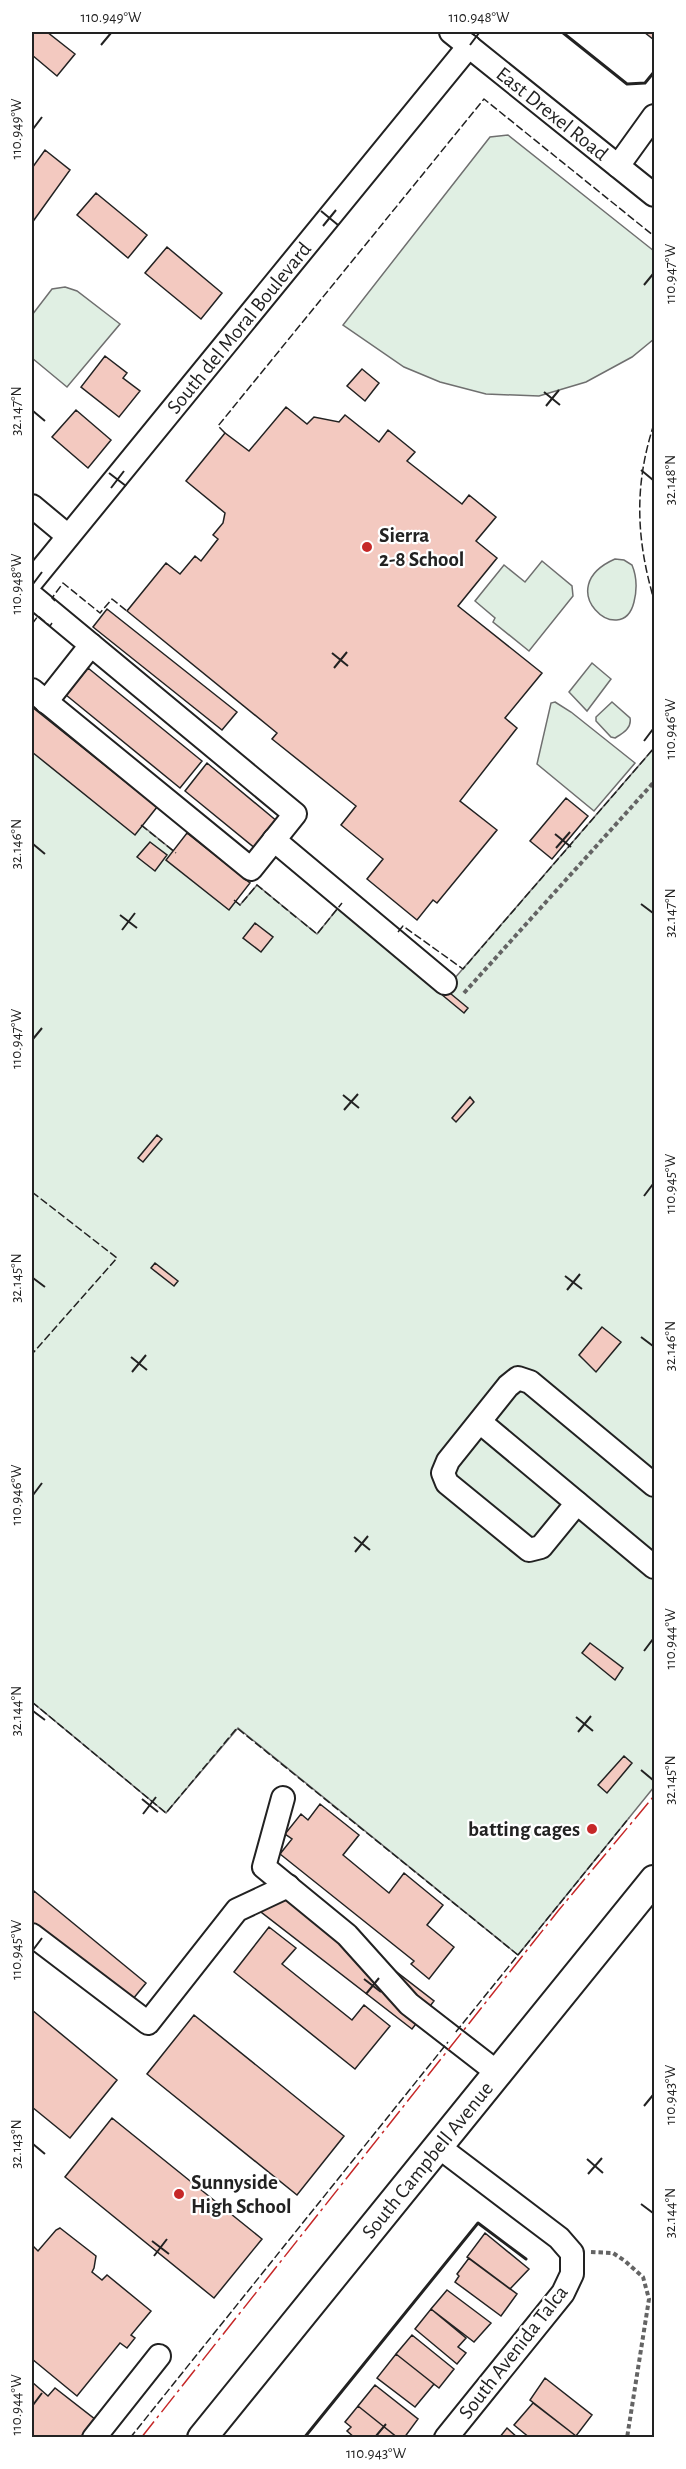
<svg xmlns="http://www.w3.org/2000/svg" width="686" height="2469" viewBox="0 0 686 2469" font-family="'Alegreya Sans',sans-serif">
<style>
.green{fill:#e0efe3;stroke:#6f6f6f;stroke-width:1.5}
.building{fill:#f3c9c0;stroke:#222;stroke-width:1.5}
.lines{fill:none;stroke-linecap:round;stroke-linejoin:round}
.minor-casing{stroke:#222;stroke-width:26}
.major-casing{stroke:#222;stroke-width:32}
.path{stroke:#646464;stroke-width:4;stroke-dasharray:4.5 3;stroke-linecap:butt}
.minor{stroke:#fff;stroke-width:22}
.major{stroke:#fff;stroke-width:28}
.fence{stroke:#222;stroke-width:1.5;stroke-dasharray:8 3;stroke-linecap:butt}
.wall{stroke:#222;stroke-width:3}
.power{stroke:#c62828;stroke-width:1.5;stroke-dasharray:21 4.5 3 4.5;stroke-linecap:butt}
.ticks{fill:none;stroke:#222;stroke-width:2}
.poi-dot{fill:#c62828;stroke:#fff;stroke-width:2}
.labels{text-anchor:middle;stroke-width:4.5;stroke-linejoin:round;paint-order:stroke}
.street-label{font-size:21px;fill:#222;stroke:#fff}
.poi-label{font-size:21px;font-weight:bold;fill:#222;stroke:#fff;text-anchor:start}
.neatline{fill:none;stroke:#222;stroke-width:2}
.ticks-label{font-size:15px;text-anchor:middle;fill:#222}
</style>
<rect width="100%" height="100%" fill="#fff"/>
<path class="green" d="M508 135 654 251V339L632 357 586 382 539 396 486 394 440 382 404 367 343 325 490 137Z
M65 287 77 291 120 324 67 387 32 358V315L52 289Z
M615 559 624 560 632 565C637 577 637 590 634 602 622 651 549 588 615 559Z
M542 561 572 586 573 596 529 651 493 622 495 618 475 601 504 565 525 582Z
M592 663 611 679 587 711 569 692Z
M555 702 571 712 635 763 594 811 537 764 551 703Z
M612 702 630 718C632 728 623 733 615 738L611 737 596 721V717Z
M32 736 240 905 257 885 317 934 338 908 441 994 654 748V1787L518 1955 238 1728 166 1813 32 1702Z"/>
<path class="building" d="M32 32H47L75 54 57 76 32 55Z
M644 32H654V40Z
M45 150 70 170 34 220 32 218V168Z
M96 193 147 235 128 258 77 215Z
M167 247 222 293 201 319 145 273Z
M105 356 127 373 123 378 140 391 119 417 81 387Z
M362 369 379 383 365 401 347 386Z
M286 407 307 424 314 417 339 422 345 415 379 442 388 430 415 452 407 461 462 504 469 495 496 517 476 541 497 558 458 606 542 673 505 718 517 728 460 801 497 830 437 903 433 900 417 920 367 879 383 859 341 825 356 806 272 739 277 733 127 611 166 563 180 574 195 556 201 561 218 539 213 535 223 523 225 513 186 481 225 433 249 451Z
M76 410 111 440 88 468 52 437Z
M107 609 237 712 222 730 93 627Z
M88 668 202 761 180 788 66 695Z
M32 707 157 807 135 835 32 752Z
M207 763 278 822 256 849 185 791Z
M566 798 588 816 552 859 530 841Z
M187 833 250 883 229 910 166 860Z
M150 842 167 855 155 871 137 857Z
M255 923 273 937 261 952 243 938Z
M445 989 468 1008 464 1013 441 994Z
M470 1097 474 1102 456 1122 452 1118Z
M157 1135 162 1139 143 1162 138 1158Z
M155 1263 178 1281 174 1286 151 1268Z
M602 1327 621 1342 596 1372 579 1355Z
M590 1643 623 1668 615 1680 582 1653Z
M624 1756 632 1763 607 1793 598 1785Z
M320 1804 359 1835 343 1855 389 1893 404 1873 443 1905 427 1925 454 1947 429 1979 411 1964 414 1961 280 1854 292 1839 285 1834 301 1814 308 1820Z
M283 1884 434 2001 412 2029 261 1912Z
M34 1891 146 1983 124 2010 32 1934V1894Z
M269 1927 296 1948 282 1964 352 2020 364 2005 390 2026 355 2069 234 1972Z
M32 2010 117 2080 70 2138 32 2107Z
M194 2015 344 2136 297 2195 147 2074Z
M112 2118 262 2239 214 2298 65 2177Z
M60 2228 96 2256 94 2268 92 2272 102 2280 107 2275 151 2311 131 2335 135 2338 127 2348 120 2343 77 2396 32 2359V2245L38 2251 56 2230Z
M485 2233 529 2269 510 2289 467 2257Z
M469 2258 517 2294 501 2316 455 2282 459 2276 457 2274Z
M447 2290 491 2323 474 2342 431 2309Z
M431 2309 466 2338 458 2347 466 2353 457 2364 415 2329Z
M412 2335 454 2369 439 2388 396 2354Z
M396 2354 434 2384 415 2407 377 2378Z
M545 2378 592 2415 576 2436 530 2400Z
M32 2382 48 2396 55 2388 96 2420 83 2438H32Z
M375 2385 418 2419 404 2438H398L358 2406Z
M533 2403 576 2436 530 2438 514 2425Z
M358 2406 398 2438H355L347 2431 351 2427 345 2422Z
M507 2428 518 2438H499Z"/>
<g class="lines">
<g class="minor-casing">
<g id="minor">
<path id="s1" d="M451 32 654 195"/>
<path d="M618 166 654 116"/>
<path d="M32 506 68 536"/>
<path id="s2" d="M32 581 469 46"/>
<path d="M32 596 295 814 251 869 32 690"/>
<path d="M46 702 91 645"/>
<path d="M274 840 445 983"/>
<path d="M480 1422 654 1567"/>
<path d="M577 1503 541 1547 529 1550 447 1483 443 1473 448 1461 508 1386 518 1378 530 1382 654 1485"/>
<path d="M283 1798 264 1867 347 1935 409 2004 498 2073"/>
<path d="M32 1935 148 2023 237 1910 288 1886"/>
<path d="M439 2147 559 2238 572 2253V2274L563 2293 446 2438"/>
<path d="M94 2438 159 2356"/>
</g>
</g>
<g class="major-casing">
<g id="major">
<path id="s3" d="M202 2438 654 1880"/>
</g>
</g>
<path class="path" d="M464 993 654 782
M591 2252 613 2253 625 2261 643 2277 649 2299 627 2438"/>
<use href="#minor" class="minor"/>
<use href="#major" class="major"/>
<path class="fence" d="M654 424C634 485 636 538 654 600
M225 433 218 426 484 99 654 236
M55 601 52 598 63 583 100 613 112 599 127 611
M32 624 38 616 50 626 52 623
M141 825 176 853
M234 900 240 905 257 885 297 918
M301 921 317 934 342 903
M398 932 403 926 463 969 654 748
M32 1192 117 1258 32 1354
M32 1702 166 1813 237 1728 518 1955 455 2033
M518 1955 629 1818
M130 2438 448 2042"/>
<path class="wall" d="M562 32 627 84 645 83 654 72
M304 2438 478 2223 526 2259"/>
<path class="power" d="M141 2438 558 1911 654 1796"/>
</g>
<path class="ticks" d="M101 45 111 33M470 45 479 33M33 129 42 117M321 211 338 225M323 226 336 210M644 285 653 274M544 392 560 405M546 406 559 390M33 411 45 421M641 470 653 480M109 473 126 486M111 488 124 471M33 584 42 572M332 653 348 666M334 668 347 652M644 741 653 729M555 834 571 847M33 844 45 854M556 848 570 832M641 904 653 913M120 915 137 928M122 930 135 913M33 1039 42 1028M343 1095 359 1108M344 1110 358 1094M644 1196 653 1184M565 1276 582 1289M33 1278 45 1287M567 1290 580 1274M641 1337 653 1346M131 1357 147 1370M132 1372 146 1355M33 1495 42 1483M354 1537 370 1550M355 1552 368 1536M644 1651 653 1639M33 1711 45 1720M576 1717 593 1731M578 1732 591 1716M641 1770 653 1780M142 1799 158 1812M143 1814 156 1797M33 1950 42 1938M364 1979 381 1992M366 1994 379 1978M644 2106 653 2095M33 2144 45 2154M587 2159 603 2173M588 2174 602 2158M641 2204 653 2213M152 2241 169 2254M154 2256 167 2239M33 2405 42 2393M376 2436 386 2424"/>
<g class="poi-dot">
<circle cx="367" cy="547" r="6"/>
<circle cx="592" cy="1829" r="6"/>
<circle cx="179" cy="2194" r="6"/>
</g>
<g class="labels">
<g class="street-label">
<text dy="7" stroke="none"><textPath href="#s1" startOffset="130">East Drexel Road</textPath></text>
<text dy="7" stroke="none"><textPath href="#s2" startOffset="327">South del Moral Boulevard</textPath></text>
<text dy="7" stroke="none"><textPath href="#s3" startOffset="358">South Campbell Avenue</textPath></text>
<text transform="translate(513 2352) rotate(-52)" y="7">South Avenida Talca</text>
</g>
<g class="poi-label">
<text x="379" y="542">Sierra<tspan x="379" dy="24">2-8 School</tspan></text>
<text x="580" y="1836" text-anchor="end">batting cages</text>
<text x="191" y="2189">Sunnyside<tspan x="191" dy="24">High School</tspan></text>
</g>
</g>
<rect width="686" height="2469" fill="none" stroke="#ffffff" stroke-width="66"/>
<rect x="33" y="33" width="620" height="2403" class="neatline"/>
<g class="ticks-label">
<text x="111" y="22">110.949°W</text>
<text x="479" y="22">110.948°W</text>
<text transform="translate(16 129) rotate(-90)" y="5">110.949°W</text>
<text transform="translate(670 274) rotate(-90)" y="5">110.947°W</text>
<text transform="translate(16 411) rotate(-90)" y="5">32.147°N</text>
<text transform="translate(670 480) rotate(-90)" y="5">32.148°N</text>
<text transform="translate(16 584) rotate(-90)" y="5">110.948°W</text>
<text transform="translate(670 729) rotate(-90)" y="5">110.946°W</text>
<text transform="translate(16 844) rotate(-90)" y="5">32.146°N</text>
<text transform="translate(670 913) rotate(-90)" y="5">32.147°N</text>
<text transform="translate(16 1039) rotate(-90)" y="5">110.947°W</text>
<text transform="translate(670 1184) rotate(-90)" y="5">110.945°W</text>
<text transform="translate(16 1278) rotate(-90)" y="5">32.145°N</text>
<text transform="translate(670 1346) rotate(-90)" y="5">32.146°N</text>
<text transform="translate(16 1495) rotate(-90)" y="5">110.946°W</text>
<text transform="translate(670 1639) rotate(-90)" y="5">110.944°W</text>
<text transform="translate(16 1711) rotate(-90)" y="5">32.144°N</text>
<text transform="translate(670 1780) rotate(-90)" y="5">32.145°N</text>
<text transform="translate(16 1950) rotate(-90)" y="5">110.945°W</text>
<text transform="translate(670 2095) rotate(-90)" y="5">110.943°W</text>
<text transform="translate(16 2144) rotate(-90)" y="5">32.143°N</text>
<text transform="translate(670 2213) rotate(-90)" y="5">32.144°N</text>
<text transform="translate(16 2405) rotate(-90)" y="5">110.944°W</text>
<text x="376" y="2458">110.943°W</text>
</g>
</svg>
